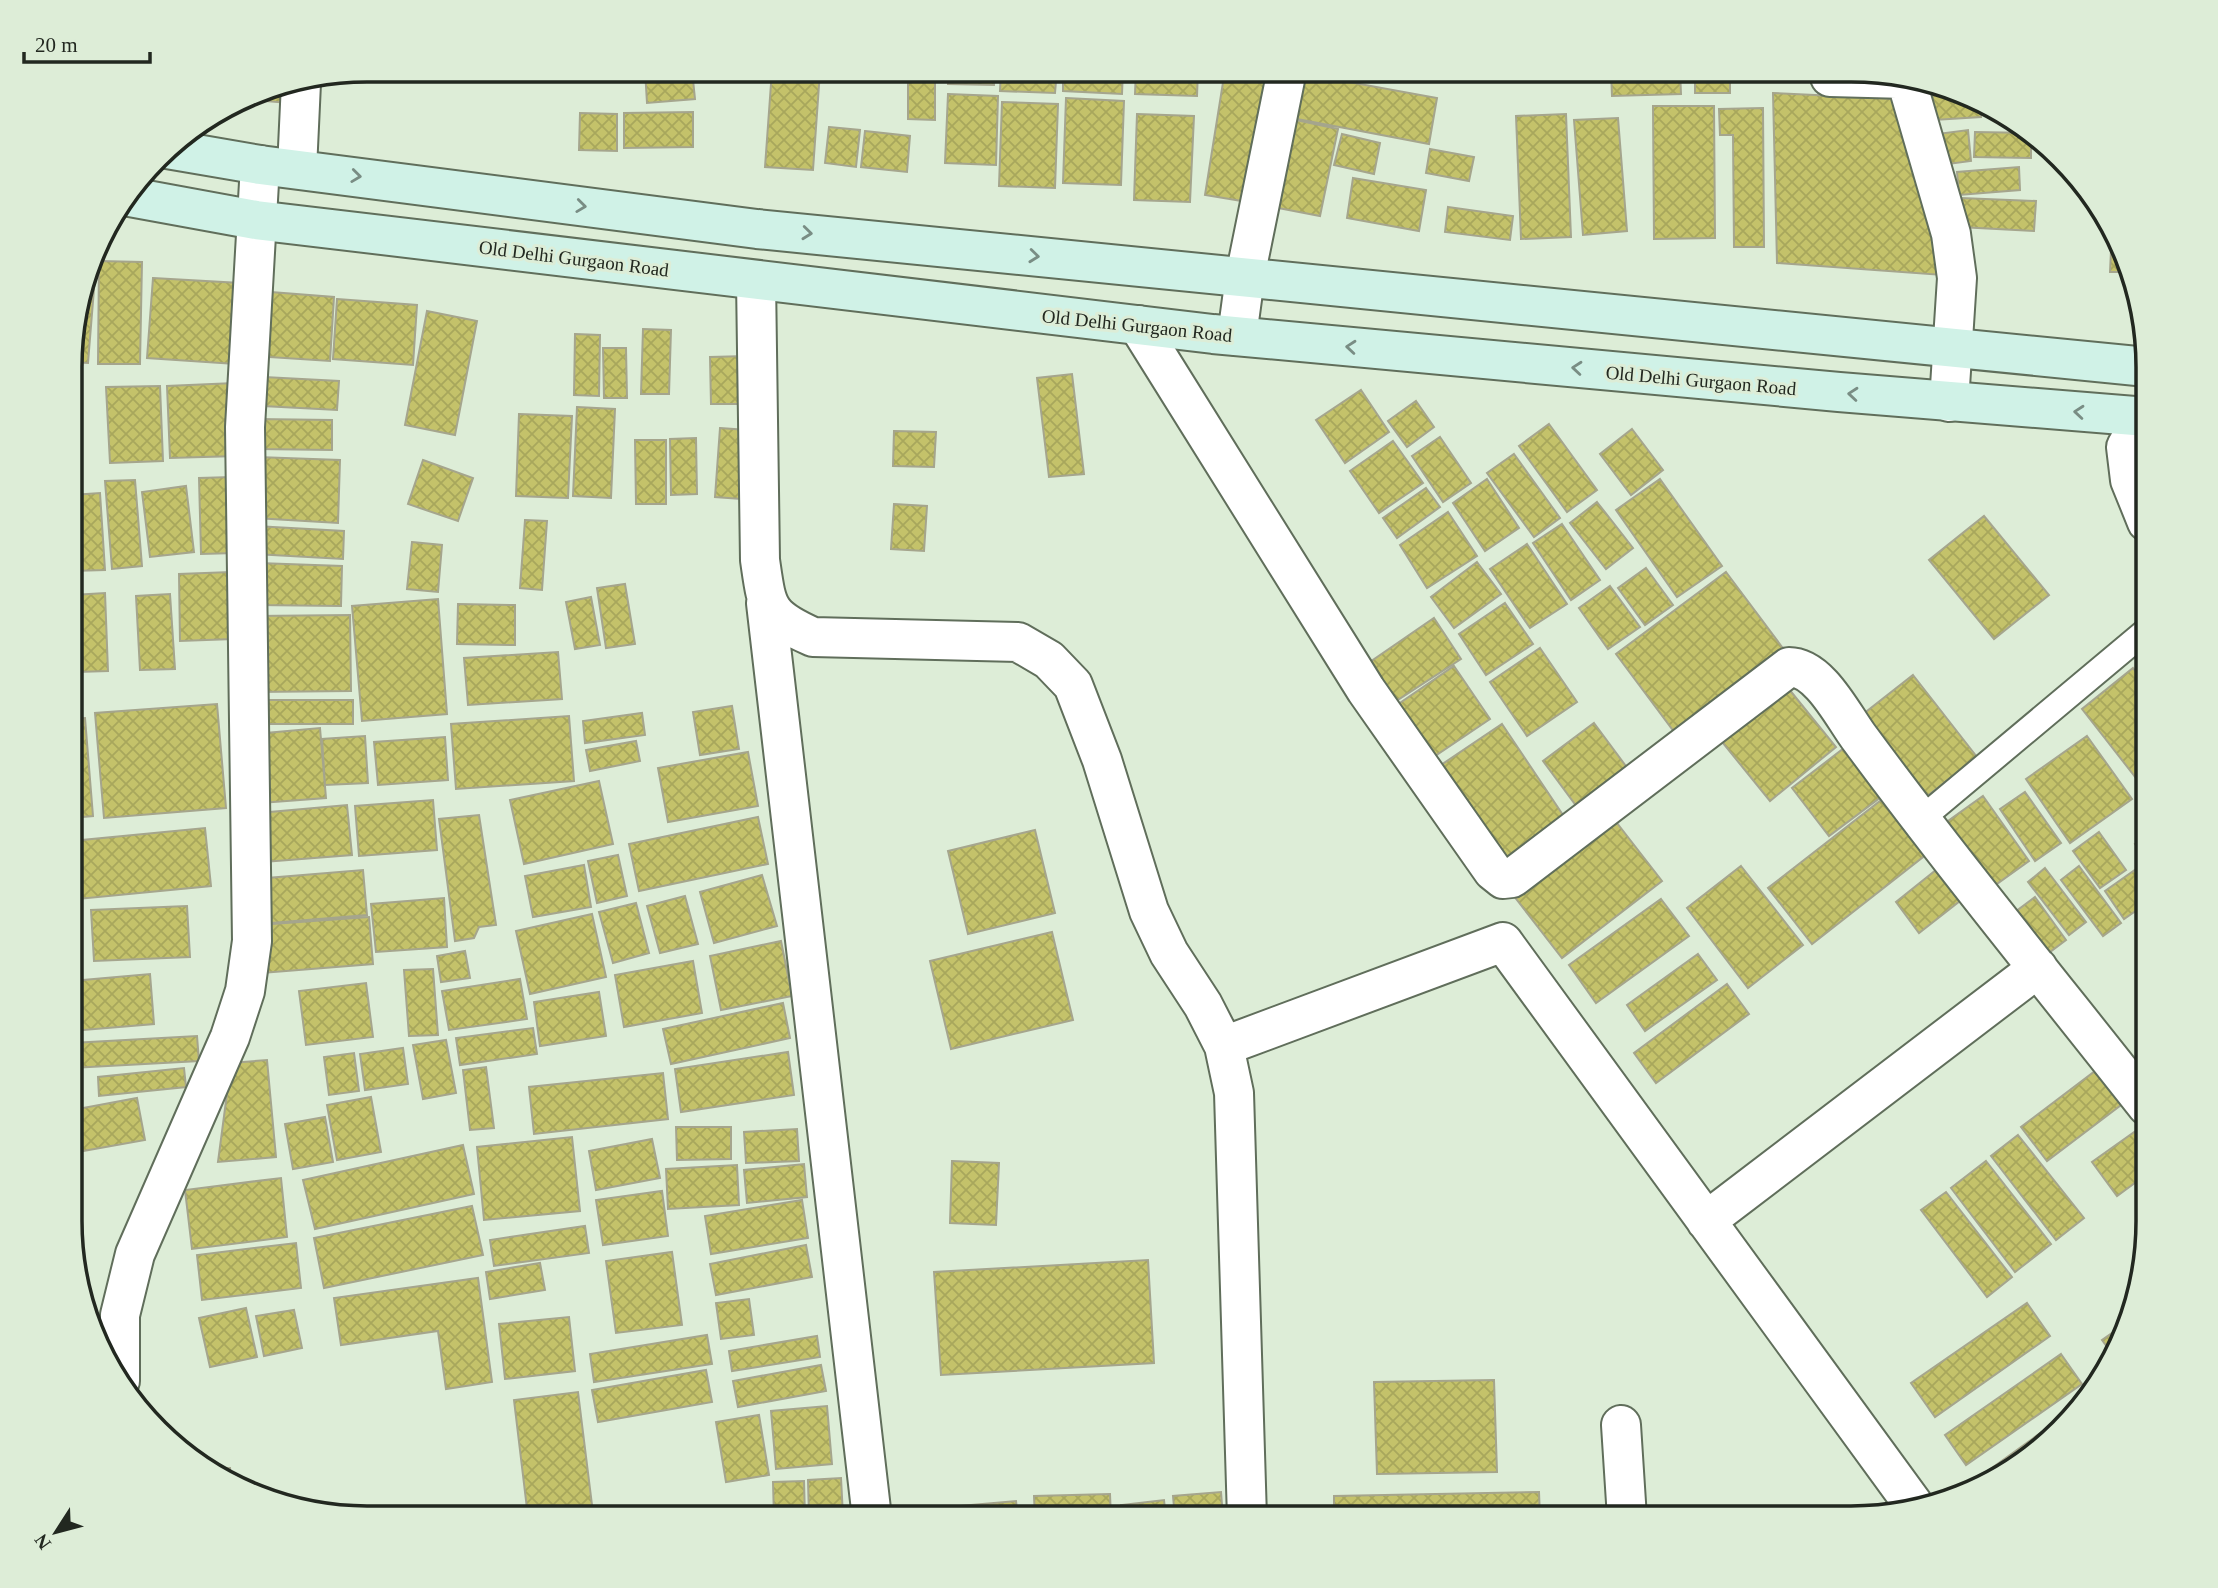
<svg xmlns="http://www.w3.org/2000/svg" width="2218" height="1588" viewBox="0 0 2218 1588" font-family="Georgia,serif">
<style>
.building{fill:url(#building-cross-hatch);stroke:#a5a58d;stroke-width:2}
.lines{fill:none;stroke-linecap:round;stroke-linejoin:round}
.lane-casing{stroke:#606e5b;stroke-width:28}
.street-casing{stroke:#606e5b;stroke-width:42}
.secondary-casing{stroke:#606e5b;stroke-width:42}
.lane{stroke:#fff;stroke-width:24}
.street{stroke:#fff;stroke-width:38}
.secondary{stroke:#d0f2e7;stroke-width:38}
.oneway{stroke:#798d84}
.labels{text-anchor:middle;stroke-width:6;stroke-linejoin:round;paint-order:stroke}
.street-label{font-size:19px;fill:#222820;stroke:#ddedd7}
.rim{fill:none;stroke:#222820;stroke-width:3.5}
</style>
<defs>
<pattern id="building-cross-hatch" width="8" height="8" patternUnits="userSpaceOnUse" patternTransform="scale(1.75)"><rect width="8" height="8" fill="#c4c26a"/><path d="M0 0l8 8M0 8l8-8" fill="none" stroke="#a8a75c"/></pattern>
</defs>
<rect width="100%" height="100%" fill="#ddedd7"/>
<path class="building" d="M645 70H692L695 99 647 103Z
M772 70 820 71 813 170 765 167Z
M948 70H995L994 85 948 84Z
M1001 70H1057L1055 93 1000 91Z
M1063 70H1123L1122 94 1063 91Z
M1136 70H1198L1197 96 1135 94Z
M1225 70H1269L1248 202 1205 195Z
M1611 71H1680L1681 94 1612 96Z
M1695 71H1730V93H1695Z
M1305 74 1437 98 1429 144 1297 119Z
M908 82H935V120L908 119Z
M290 85 288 103 243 99 254 92Z
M1959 91 1980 102 1981 117 1934 120 1932 93Z
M1773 93 1899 99 1956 276 1777 263Z
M948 94 998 96 996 165 945 163Z
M1066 98 1124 101 1121 185 1063 183Z
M1002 102 1058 104 1055 188 999 186Z
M1653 106H1714L1715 238 1654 239Z
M1763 108 1764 247H1734L1733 135H1720L1719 109Z
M693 112V147L624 148V113Z
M580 113 617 114V151L579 150Z
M1137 114 1194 116 1190 202 1134 200Z
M1566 114 1571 237 1521 239 1516 116Z
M2003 115 2020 125 2004 126Z
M1618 118 1627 231 1583 235 1574 120Z
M1296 120 1338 129 1320 216 1278 208Z
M829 127 860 130 856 167 825 163Z
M1968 130 1971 161 1941 165 1937 134Z
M865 131 910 136 907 172 861 167Z
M1975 132 2031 133V158L1974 157Z
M1342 134 1380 143 1374 174 1334 165Z
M1430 149 1474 157 1469 181 1426 173Z
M2019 167 2020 190 1959 195 1957 172Z
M1353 178 1426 190 1419 231 1347 218Z
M1961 198 2036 201 2034 231 1960 227Z
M1448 207 1513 216 1510 240 1445 232Z
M2112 229 2117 235 2127 272H2110Z
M99 261 142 262 140 364H98Z
M92 264H96L88 363 72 362V329Z
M153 278 240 283 235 364 147 358Z
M258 291 334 297 330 361 253 356Z
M337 299 417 305 413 365 333 359Z
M427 311 477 321 455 435 405 425Z
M643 329 671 330 669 394H641Z
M575 334 600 335 599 396 574 395Z
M603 348H626L627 398H604Z
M747 356 748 404H711L710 357Z
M1072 374 1084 474 1049 477 1037 378Z
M264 377 339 381 337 410 263 406Z
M234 383 237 456 170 458 167 386Z
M160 386 163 461 110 463 106 387Z
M1361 390 1389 432 1345 463 1316 420Z
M1416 401 1434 427 1407 447 1388 421Z
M577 407 615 409 611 498 573 496Z
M519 414 572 416 568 498 516 496Z
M257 419 332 420V450L257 449Z
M72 420H80V479L72 480Z
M1549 424 1597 490 1567 512 1519 446Z
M720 428 747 430 741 499 715 497Z
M1632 429 1663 470 1631 495 1600 454Z
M894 431 936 432 934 467 893 466Z
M1440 437 1471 483 1443 502 1412 456Z
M696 438 697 494 671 495 670 439Z
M635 440H666V504H636Z
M1393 441 1423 483 1379 513 1350 471Z
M1514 454 1560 518 1534 537 1487 473Z
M257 457 340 460 338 523 255 518Z
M423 460 473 478 458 521 408 504Z
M232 477 235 553 201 554 199 478Z
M1487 479 1519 528 1485 551 1453 503Z
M1660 479 1722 566 1677 597 1616 510Z
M135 480 142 566 112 569 105 481Z
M186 486 194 552 150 557 142 492Z
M1426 488 1440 507 1397 538 1383 518Z
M100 493 105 570 72 571V495Z
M1597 502 1633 548 1606 569 1570 523Z
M894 504 927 506 924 551 891 549Z
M1448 512 1477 556 1427 588 1400 545Z
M1984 516 2049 595 1994 639 1929 560Z
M525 520 547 521 542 590 520 588Z
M1562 524 1600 580 1571 600 1533 543Z
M255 526 344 531 343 559 254 554Z
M412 542 442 545 438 592 407 589Z
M1527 544 1567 604 1530 628 1490 569Z
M1477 562 1501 594 1454 628 1431 597Z
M258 563 342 566 341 606 257 605Z
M1646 568 1673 605 1645 625 1618 588Z
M231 572 233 639 180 641 179 574Z
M1726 572 1788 655 1678 737 1616 654Z
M625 584 635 644 606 648 597 588Z
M1610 586 1640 627 1608 649 1579 608Z
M105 593 108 671 77 672 73 595Z
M170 594 175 669 140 670 136 596Z
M591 597 600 645 575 649 566 602Z
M438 599 447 714 362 721 352 606Z
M1505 603 1533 644 1486 675 1459 634Z
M458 604 515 605V645L457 644Z
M350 615 351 691 254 692 253 616Z
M1434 618 1461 659 1393 703 1367 664Z
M1540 648 1577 702 1527 736 1490 682Z
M558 652 562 699 468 705 464 658Z
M1454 666 1490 719 1429 760 1394 707Z
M2133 668 2147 687V783L2143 787 2082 709Z
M1913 675 1977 757 1926 797 1862 715Z
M1784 683 1836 747 1770 801 1718 737Z
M256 700H353V724H256Z
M217 704 226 808 104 818 95 713Z
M732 706 739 749 700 755 693 712Z
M642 713 645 735 585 743 583 721Z
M569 716 574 781 456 789 451 724Z
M85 718 93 816 72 818V719Z
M1594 723 1634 777 1583 815 1543 761Z
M1502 724 1571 827 1507 870 1438 767Z
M320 728 326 798 261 803 255 734Z
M365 736 368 783 325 785 322 739Z
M2087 736 2132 799 2070 843 2026 779Z
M445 737 448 780 378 785 374 742Z
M636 741 640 761 590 771 586 750Z
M1848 745 1885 794 1829 836 1792 788Z
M748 752 758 806 668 822 658 768Z
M599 781 613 844 524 864 510 800Z
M2025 792 2061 843 2035 861 2000 809Z
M1889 794 1932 850 1812 944 1768 888Z
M1983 796 2029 861 1987 891 1941 826Z
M433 800 437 850 359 856 355 806Z
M347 805 352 855 264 862 259 813Z
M1610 814 1662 881 1562 958 1510 891Z
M479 815 496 925 479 927 474 938 455 941 439 819Z
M758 817 768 864 639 891 629 844Z
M205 828 211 886 78 899 72 841Z
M1035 830 1055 913 968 934 948 851Z
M2099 832 2126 870 2100 888 2073 851Z
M2147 835V861L2135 844Z
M618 855 627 896 597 903 588 861Z
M584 865 591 907 533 917 525 876Z
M2142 865 2147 872V903L2124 919 2105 891Z
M1741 866 1803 945 1748 988 1687 908Z
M1941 866 1965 897 1919 933 1896 902Z
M2079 866 2121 923 2103 936 2061 880Z
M2045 868 2086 922 2069 935 2028 882Z
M363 870 367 915 259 924 255 879Z
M762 875 777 926 714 943 700 892Z
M685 896 698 944 660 953 647 906Z
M2035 897 2066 940 2042 958 2011 915Z
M444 898 447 947 376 952 371 904Z
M1661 899 1689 936 1596 1003 1569 965Z
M636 903 649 953 613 963 599 912Z
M187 906 190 957 94 961 91 910Z
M592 914 606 977 530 994 516 931Z
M369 917 373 964 262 973 258 925Z
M1052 932 1073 1020 951 1049 930 961Z
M781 941 792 996 721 1010 710 956Z
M465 951 470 978 441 982 437 956Z
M1698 954 1717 980 1645 1031 1627 1005Z
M693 961 702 1013 624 1027 615 975Z
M433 969 438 1035 409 1036 404 970Z
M150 974 154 1024 72 1031V981Z
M520 979 527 1019 449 1030 442 991Z
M366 983 373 1037 306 1045 299 991Z
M1727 984 1749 1014 1656 1083 1634 1053Z
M599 992 606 1036 540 1046 534 1002Z
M783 1003 790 1038 671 1064 663 1029Z
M533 1028 537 1054 460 1065 456 1038Z
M197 1036 199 1061 72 1068V1043Z
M446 1040 456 1093 423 1099 413 1045Z
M403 1048 408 1084 365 1090 360 1054Z
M788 1052 794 1095 681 1112 675 1069Z
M354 1053 359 1091 329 1095 324 1057Z
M267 1060 276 1157 218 1162 231 1063Z
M2103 1065 2129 1099 2047 1161 2021 1127Z
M486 1067 494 1128 470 1130 463 1070Z
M184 1068 186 1087 99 1096 98 1077Z
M663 1073 668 1119 534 1134 529 1087Z
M371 1097 381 1152 337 1160 327 1105Z
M137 1098 145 1140 72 1153V1110Z
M325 1117 333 1162 293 1169 285 1124Z
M2147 1123V1174L2117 1196 2092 1162Z
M676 1127H731V1159L677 1160Z
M797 1129 799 1161 746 1163 744 1132Z
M2018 1135 2084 1218 2056 1240 1991 1156Z
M572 1137 580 1211 484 1220 477 1147Z
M652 1139 660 1178 596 1190 589 1151Z
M463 1145 474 1194 315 1229 303 1180Z
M952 1161 999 1163 996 1225 950 1223Z
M1986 1161 2051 1244 2015 1272 1951 1188Z
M804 1164 807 1197 747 1203 744 1170Z
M737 1165 739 1205 668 1209 666 1169Z
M281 1178 287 1237 192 1249 185 1190Z
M662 1191 668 1236 603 1245 596 1200Z
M1946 1192 2012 1277 1987 1297 1921 1210Z
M802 1200 808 1238 711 1254 705 1216Z
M472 1206 483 1255 324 1288 314 1238Z
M585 1226 589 1253 494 1266 490 1240Z
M296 1243 301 1288 202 1300 197 1255Z
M806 1245 812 1277 716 1295 710 1264Z
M672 1252 682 1325 616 1333 606 1261Z
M1148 1260 1154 1363 941 1375 934 1272Z
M540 1263 545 1290 490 1299 486 1272Z
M478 1278 492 1382 446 1389 438 1331 341 1345 334 1298Z
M749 1299 754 1335 721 1339 716 1303Z
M2027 1303 2050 1336 1935 1417 1911 1383Z
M246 1308 257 1357 210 1367 199 1318Z
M294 1310 302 1348 264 1356 256 1316Z
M569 1317 575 1371 505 1379 499 1324Z
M2129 1321 2126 1334 2113 1355 2102 1340Z
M707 1335 712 1364 594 1382 590 1354Z
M817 1336 820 1357 732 1371 729 1351Z
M2061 1354 2082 1384 1966 1465 1945 1435Z
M821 1365 826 1391 738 1407 733 1381Z
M706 1370 712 1402 598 1422 592 1390Z
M1494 1380 1497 1472 1377 1474 1374 1382Z
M578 1392 593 1513 528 1517 514 1400Z
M2089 1398 2086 1402 1984 1486 1978 1478Z
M827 1406 832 1464 776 1469 771 1411Z
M759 1415 769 1475 726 1482 716 1422Z
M230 1468 231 1480 209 1469Z
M841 1478 843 1516 809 1517 808 1480Z
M804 1481 805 1518H774L773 1482Z
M1221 1492 1223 1518H1175L1173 1496Z
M1539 1492 1540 1518H1334V1496Z
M1110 1494 1111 1518H1035L1034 1496Z
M1164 1500 1166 1518H1123L1121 1505Z
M1016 1501 1018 1518H950L949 1507Z"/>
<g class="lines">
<g class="lane-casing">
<path id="lane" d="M1920 820 2147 630"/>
</g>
<g class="street-casing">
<path id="street" d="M1830 77 1906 79 1951 234 1957 278 1949 402
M297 169 301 83
M756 280 760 560C767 608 766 616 813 637L1018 642 1049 660 1073 685 1102 760 1149 911 1169 953 1203 1005 1224 1046 1234 1093 1247 1518
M1138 325 1366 690 1493 871 1503 879 1512 878 1789 667C1819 667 1842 714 1858 736 1951 862 2050 983 2147 1106
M1237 336 1245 277 1287 70
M2143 417 2126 447 2130 480 2147 522
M766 603 872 1518
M1224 1046 1503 942 1913 1504
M1706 1221 2038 968
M120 1381V1315L135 1254 230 1037 245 991 252 941 245 427 260 165
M1621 1425 1627 1518"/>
</g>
<g class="secondary-casing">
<path id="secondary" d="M167 149 260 165 757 229 2147 367
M130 197 256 220 1213 334 1839 392 2147 417"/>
</g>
<use href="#lane" class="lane"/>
<use href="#street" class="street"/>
<use href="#secondary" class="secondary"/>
</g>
<defs><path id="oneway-chevron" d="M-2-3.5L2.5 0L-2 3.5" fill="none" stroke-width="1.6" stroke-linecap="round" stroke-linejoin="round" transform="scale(1.75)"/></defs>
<g class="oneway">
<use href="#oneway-chevron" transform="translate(356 176) rotate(7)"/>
<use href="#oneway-chevron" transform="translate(581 206) rotate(7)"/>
<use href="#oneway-chevron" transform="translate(807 233) rotate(6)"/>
<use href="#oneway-chevron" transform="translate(1034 256) rotate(6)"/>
<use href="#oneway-chevron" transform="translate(1351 347) rotate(-175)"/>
<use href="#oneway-chevron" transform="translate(1577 368) rotate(-175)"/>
<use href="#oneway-chevron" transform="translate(1853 394) rotate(-175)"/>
<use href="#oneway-chevron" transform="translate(2079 412) rotate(-175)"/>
</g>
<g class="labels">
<g class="street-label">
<text transform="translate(574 258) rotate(7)" y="7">Old Delhi Gurgaon Road</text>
<text transform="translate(1137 325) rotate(6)" y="7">Old Delhi Gurgaon Road</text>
<text transform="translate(1701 380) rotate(5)" y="7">Old Delhi Gurgaon Road</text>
</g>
</g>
<path d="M0 0H2218V1588H0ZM367 82H1851A285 285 0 0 1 2136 367V1221A285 285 0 0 1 1851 1506H367A285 285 0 0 1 82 1221V367A285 285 0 0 1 367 82Z" fill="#ddedd7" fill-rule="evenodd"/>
<path class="rim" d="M367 82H1851A285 285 0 0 1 2136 367V1221A285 285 0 0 1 1851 1506H367A285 285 0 0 1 82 1221V367A285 285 0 0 1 367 82Z"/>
<g transform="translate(56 1532) rotate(234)" stroke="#ddedd7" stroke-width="5" paint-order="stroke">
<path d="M0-5L12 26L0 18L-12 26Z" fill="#222820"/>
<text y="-10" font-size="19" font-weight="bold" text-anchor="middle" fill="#222820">N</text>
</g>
<path d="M24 52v10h126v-10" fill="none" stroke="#222820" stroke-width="3.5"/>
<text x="35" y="52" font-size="21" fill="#222820" stroke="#ddedd7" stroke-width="5" paint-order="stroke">20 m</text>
</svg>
